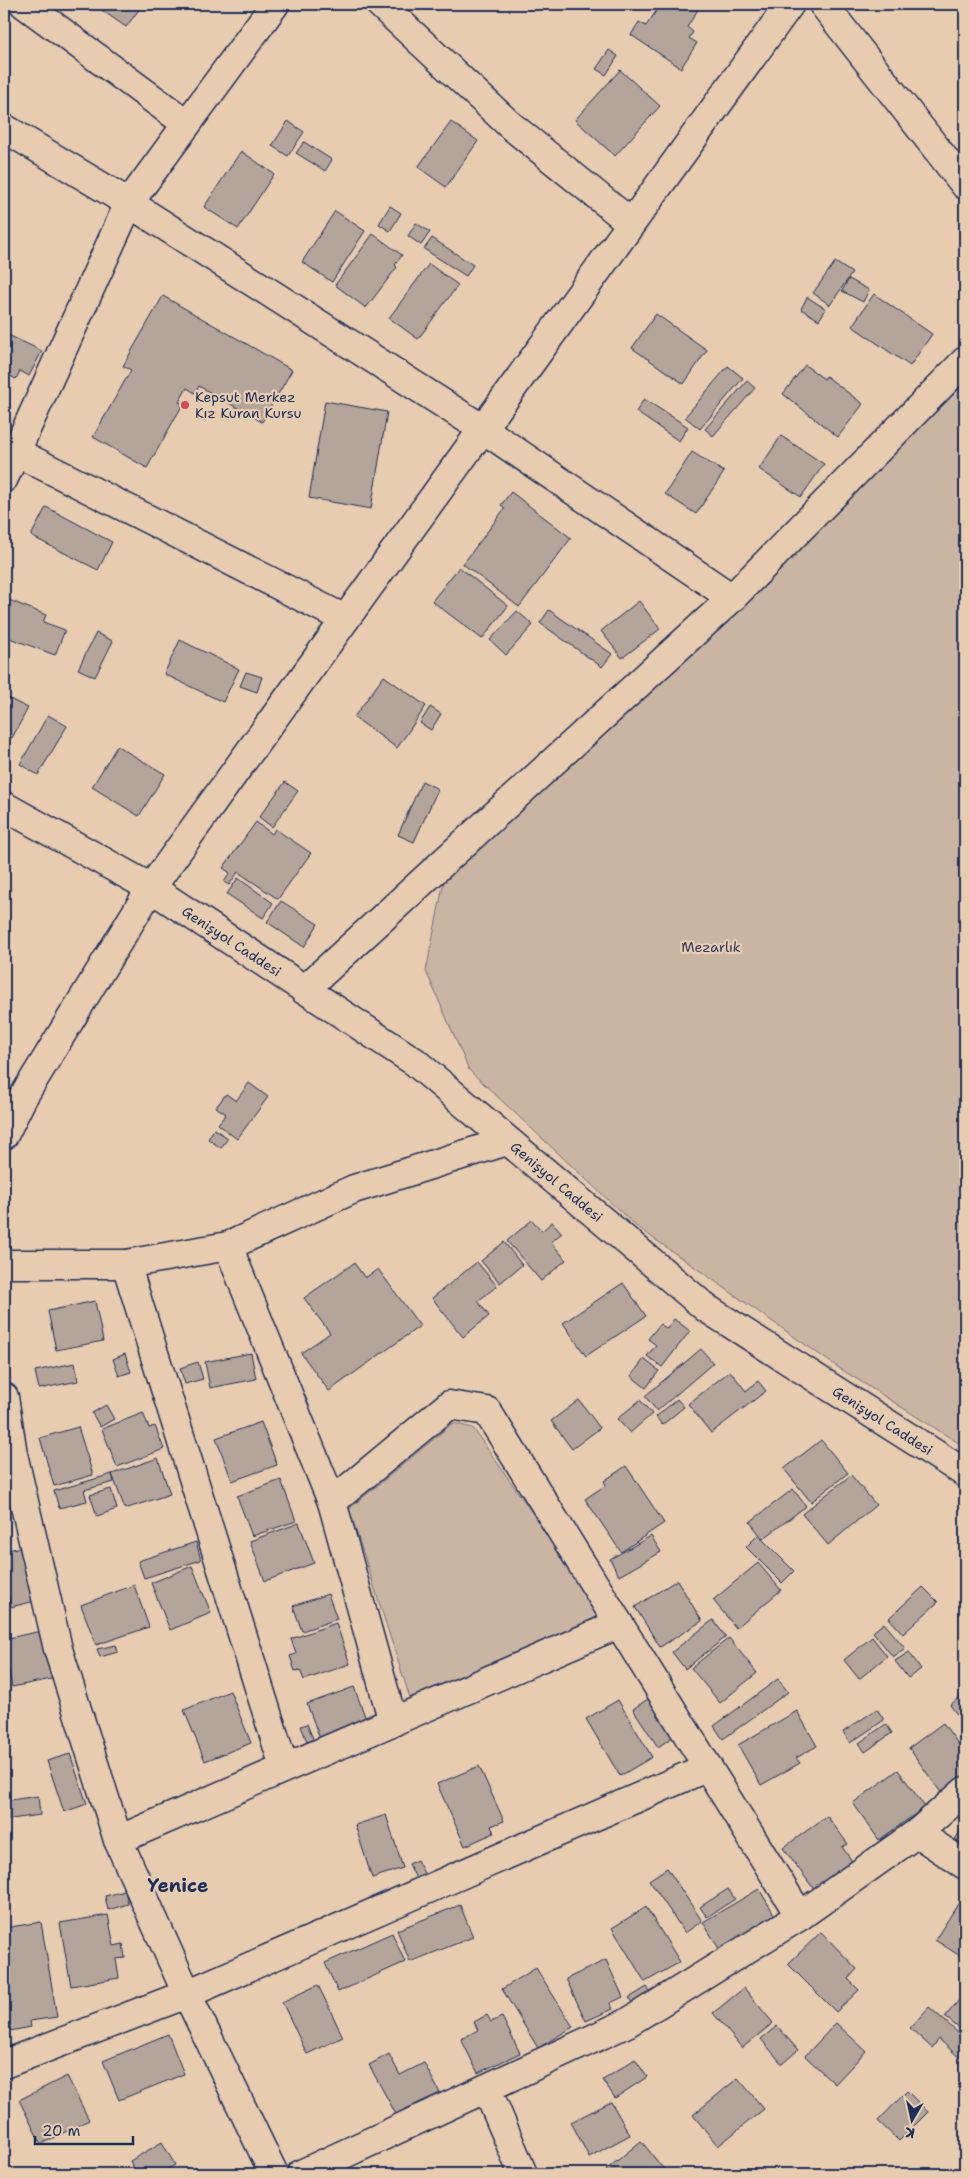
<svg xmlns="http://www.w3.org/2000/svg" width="969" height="2178" viewBox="0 0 969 2178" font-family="'Shantell Sans',sans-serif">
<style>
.green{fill:#cab5a3;stroke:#727280}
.building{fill:#b4a59b;stroke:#1b2f5e}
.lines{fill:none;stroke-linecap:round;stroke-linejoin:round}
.minor-casing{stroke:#1b2f5e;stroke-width:31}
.minor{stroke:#e7ccaf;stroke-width:28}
.poi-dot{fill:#d1495b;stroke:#e7ccaf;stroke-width:2}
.labels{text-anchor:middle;stroke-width:4.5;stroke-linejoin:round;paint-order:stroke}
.poi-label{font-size:14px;fill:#1b2f5e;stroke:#e7ccaf;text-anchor:start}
.street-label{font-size:14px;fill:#1b2f5e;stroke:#e7ccaf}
.park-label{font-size:14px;fill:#2c3c65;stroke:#e7ccaf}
.district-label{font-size:19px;font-weight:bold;fill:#1b2f5e;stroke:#e7ccaf}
</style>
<rect width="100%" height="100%" fill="#e7ccaf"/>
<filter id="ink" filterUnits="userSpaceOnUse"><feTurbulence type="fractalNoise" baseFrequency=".02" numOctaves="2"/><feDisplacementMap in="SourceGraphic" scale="10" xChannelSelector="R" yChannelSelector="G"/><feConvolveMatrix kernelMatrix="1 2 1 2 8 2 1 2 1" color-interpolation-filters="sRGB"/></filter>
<g filter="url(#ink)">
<path class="green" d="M965 384V1447L836 1366 636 1226 469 1070 426 971 453 836Z
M453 1423 473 1428 603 1614 411 1701 349 1509Z"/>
<path class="building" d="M93 4H143L126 27Z
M661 4 701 5 687 27 693 32 689 38 697 43 681 68 631 35 639 22 646 26Z
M609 50 618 56 606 75 596 69Z
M620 70 660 106 615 156 575 120Z
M288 121 304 132 288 156 272 146Z
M451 122 478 141 446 187 418 167Z
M304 142 332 160 325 171 296 153Z
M241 151 274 174 238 229 204 207Z
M390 206 401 213 390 231 379 224Z
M335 211 365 231 332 282 302 262Z
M416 223 430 232 421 245 408 236Z
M373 234 402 255 395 265 397 267 366 308 335 285Z
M432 238 473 265 466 276 424 249Z
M835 262 852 273 830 305 813 293Z
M429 264 458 285 418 339 389 318Z
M849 279 869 290 863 302 842 291Z
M874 294 932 334 910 366 852 326Z
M163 296 292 370 262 422 199 386 195 393 187 388 179 402 183 404 147 468 93 437 131 370 123 366Z
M807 297 826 309 819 320 801 309Z
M656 314 707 350 684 384 632 348Z
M4 333 42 351 29 376 20 371 16 379 4 373Z
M805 365 824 379 826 376 863 404 838 437 783 394Z
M728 366 743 378 700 429 685 417Z
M747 381 755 388 713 436 705 429Z
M644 399 688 427 679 441 636 412Z
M325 401 387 412 371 509 309 498Z
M781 436 824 464 801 497 759 469Z
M692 452 724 472 696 514 665 494Z
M511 492 571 538 519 607 463 564 505 508 501 505Z
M46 507 112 542 98 570 31 536Z
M459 567 508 606 482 639 432 601Z
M4 598 46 615 43 622 65 630 55 655 4 636Z
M639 601 660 629 622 658 601 631Z
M549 610 612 654 602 667 540 623Z
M517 611 533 625 506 655 490 640Z
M96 633 113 641 95 677 78 669Z
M180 640 239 669 223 702 164 674Z
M246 672 262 677 257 692 240 686Z
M384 676 426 706 397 748 354 717Z
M4 696 28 708 12 738 4 733Z
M430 707 441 714 431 730 420 723Z
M48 715 67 726 38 775 20 764Z
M117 746 165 774 139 816 92 787Z
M422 781 438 789 414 842 398 835Z
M285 782 298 791 272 827 259 817Z
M256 822 272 834 275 829 311 853 278 899 238 872 229 885 224 882 230 873 223 868Z
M238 878 273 903 263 918 227 894Z
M281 901 318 924 304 947 267 922Z
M249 1083 268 1097 237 1139 218 1124 226 1114 216 1107 226 1094 236 1101Z
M214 1129 228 1138 221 1148 208 1139Z
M532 1220 542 1231 552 1222 562 1233 551 1242 566 1260 541 1281 507 1241Z
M504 1242 522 1265 500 1283 481 1261Z
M477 1262 497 1286 478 1301 489 1316 463 1337 432 1298Z
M354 1263 365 1278 378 1269 420 1326 329 1391 301 1353 330 1333 304 1298Z
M623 1283 646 1316 586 1356 563 1323Z
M95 1301 103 1341 56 1350 48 1311Z
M674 1319 690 1331 662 1367 647 1356 656 1345 648 1339 660 1324 667 1329Z
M701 1349 713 1363 657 1411 645 1396Z
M251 1353 256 1379 210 1388 205 1362Z
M125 1354 131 1372 119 1376 113 1359Z
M644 1359 659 1371 646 1388 631 1376Z
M198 1362 203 1379 185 1384 180 1368Z
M75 1363 78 1381 39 1389 35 1371Z
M730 1371 746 1391 758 1381 766 1391 711 1433 688 1404Z
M677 1399 684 1407 662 1425 656 1417Z
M579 1400 600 1428 572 1449 551 1421Z
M640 1400 652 1414 630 1433 617 1419Z
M106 1405 114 1419 100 1427 92 1413Z
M143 1413 149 1428 155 1426 164 1449 117 1467 102 1429Z
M261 1422 277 1465 232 1481 216 1438Z
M78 1427 93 1475 54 1486 40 1438Z
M821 1440 848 1473 811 1502 784 1469Z
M158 1458 170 1494 125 1509 112 1474Z
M626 1466 664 1523 621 1552 585 1499 606 1485 604 1481Z
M112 1474 114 1482 84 1490 87 1501 59 1508 54 1491Z
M851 1475 876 1505 828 1545 802 1514Z
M281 1480 296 1521 252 1536 237 1496Z
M111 1489 117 1509 97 1516 90 1495Z
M793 1489 806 1506 763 1539 750 1522Z
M299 1523 314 1563 265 1581 250 1541Z
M758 1535 794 1571 782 1583 746 1547Z
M651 1536 661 1552 619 1576 610 1559Z
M196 1542 201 1560 144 1578 138 1561Z
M29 1545 43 1599 11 1607 4 1576V1551Z
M758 1563 781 1590 736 1628 713 1600Z
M192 1566 211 1613 170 1630 151 1583Z
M677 1580 702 1621 660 1647 635 1607Z
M134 1585 149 1627 96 1645 81 1605Z
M923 1587 938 1602 903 1634 889 1618Z
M328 1594 337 1619 302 1631 293 1606Z
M713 1620 726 1637 685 1669 672 1652Z
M336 1623 350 1664 304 1680 300 1670 295 1671 290 1656 296 1654 291 1639Z
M884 1623 905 1648 893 1657 873 1632Z
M46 1630 56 1678 12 1687 4 1650V1639Z
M872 1637 887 1656 859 1679 844 1660Z
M729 1638 757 1673 720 1703 691 1668Z
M116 1645 118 1652 100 1657 97 1649Z
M909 1652 921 1669 908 1678 895 1661Z
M778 1679 788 1692 723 1739 714 1726Z
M354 1687 369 1727 322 1744 307 1704Z
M230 1691 251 1743 205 1761 184 1710Z
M965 1693V1725L950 1705Z
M648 1699 674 1736 658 1747 633 1709Z
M618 1700 652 1757 620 1776 586 1719Z
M877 1709 884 1720 850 1743 843 1732Z
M797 1711 817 1746 796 1758 800 1763 761 1785 738 1745Z
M943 1723 965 1753V1776L942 1794 909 1748Z
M307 1724 316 1746 310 1749 301 1726Z
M886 1724 892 1733 865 1752 859 1743Z
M70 1754 87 1804 64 1812 47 1761Z
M479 1766 504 1821 491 1826 494 1833 465 1846 437 1784Z
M898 1770 925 1807 879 1840 853 1803Z
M38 1796 40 1815 4 1820V1801Z
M386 1815 403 1868 372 1878 355 1825Z
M827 1816 848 1844 842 1847 852 1861 814 1889 783 1848Z
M965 1825V1847L955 1839Z
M417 1860 427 1879 418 1883 409 1864Z
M667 1868 702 1921 685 1933 649 1880Z
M728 1889 735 1899 707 1917 700 1907Z
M759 1889 777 1919 721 1952 703 1922Z
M125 1891 128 1904 108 1910 105 1896Z
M965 1893V1959L935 1940Z
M460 1905 473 1937 410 1962 397 1930Z
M646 1907 680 1962 645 1982 612 1928Z
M108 1915 114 1946 123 1944 125 1958 116 1959 119 1978 71 1986 60 1923Z
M41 1922 57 2017 30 2021 31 2027 4 2032V1928Z
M821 1932 857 1969 848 1979 859 1990 836 2012 788 1964Z
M392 1933 405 1962 338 1992 325 1963Z
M606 1960 623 1997 610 2003 613 2009 586 2021 566 1979Z
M536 1968 573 2027 538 2048 502 1989Z
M318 1985 343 2037 307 2054 282 2002Z
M647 1987 653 1996 635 2007 629 1998Z
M744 1988 773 2023 742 2048 713 2013Z
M959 2000 965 2004V2033L945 2017Z
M929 2007 965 2039V2063L939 2039 932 2048 910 2028Z
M487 2015 491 2022 502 2017 520 2053 478 2073 461 2039 478 2030 474 2022Z
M836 2023 866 2051 835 2084 805 2056Z
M777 2026 798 2050 782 2064 761 2039Z
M168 2034 184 2074 119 2100 103 2061Z
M389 2054 400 2075 424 2063 440 2093 397 2116 369 2065Z
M635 2059 647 2077 615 2098 603 2080Z
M67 2076 89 2120 41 2144 19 2100Z
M738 2078 764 2109 718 2146 693 2115Z
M907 2091 928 2112 899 2141 878 2121Z
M611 2102 630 2135 589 2157 571 2122Z
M641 2141 666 2172 663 2174H610L606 2170Z
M162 2142 175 2165 159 2174H137L130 2161Z"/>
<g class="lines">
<g class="minor-casing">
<g id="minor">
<path d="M24 4 187 124"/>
<path d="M380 4 510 125 631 223"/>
<path d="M823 4 965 185"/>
<path d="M4 128 129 203 483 429 732 598"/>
<path d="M16 452 345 619"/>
<path d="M4 478 129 203 275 4"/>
<path id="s1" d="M4 806 151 888 415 1062 706 1308 965 1473"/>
<path d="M304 990 732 598 965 361"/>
<path d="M4 1135 23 1097 151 888 790 4"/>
<path d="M228 1246 332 1502 393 1722"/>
<path d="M4 1264H126L228 1246 354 1189 507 1141"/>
<path d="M126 1264 284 1767"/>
<path d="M4 1397 13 1454 58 1649 118 1840 187 1994 274 2174"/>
<path d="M332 1502 449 1405 487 1411 800 1916"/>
<path d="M917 1833 965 1865"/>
<path d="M118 1840 619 1624"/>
<path d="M4 2064 187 1994 708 1767"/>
<path d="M487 2089 523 2174"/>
<path d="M301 2174 627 2023 800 1916 917 1833 965 1791"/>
</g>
</g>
<use href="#minor" class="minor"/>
</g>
</g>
<circle class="poi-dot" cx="185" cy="405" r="5"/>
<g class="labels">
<g class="poi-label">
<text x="195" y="402">Kepsut Merkez<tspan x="195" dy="16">Kız Kuran Kursu</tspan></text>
</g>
<g class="street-label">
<text dy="5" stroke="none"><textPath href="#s1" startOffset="265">Genişyol Caddesi</textPath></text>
<text dy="5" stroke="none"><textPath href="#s1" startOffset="670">Genişyol Caddesi</textPath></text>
<text dy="5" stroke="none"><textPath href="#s1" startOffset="1075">Genişyol Caddesi</textPath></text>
</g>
<g class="park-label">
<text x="711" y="952">Mezarlık</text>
</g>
<g class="district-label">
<text x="178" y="1892">Yenice</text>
</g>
</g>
<rect width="969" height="2178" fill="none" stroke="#e7ccaf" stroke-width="20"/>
<rect x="10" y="10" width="949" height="2158" fill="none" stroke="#1b2f5e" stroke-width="2" filter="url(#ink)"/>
<g transform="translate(912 2120) rotate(189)" stroke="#e7ccaf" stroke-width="4" paint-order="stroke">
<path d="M0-4L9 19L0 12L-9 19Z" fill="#1b2f5e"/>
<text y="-8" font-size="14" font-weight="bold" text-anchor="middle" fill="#1b2f5e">K</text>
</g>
<path d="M35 2136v8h98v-8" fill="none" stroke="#1b2f5e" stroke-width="2.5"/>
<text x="42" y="2136" font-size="15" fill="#1b2f5e" stroke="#e7ccaf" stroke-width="4" paint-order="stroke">20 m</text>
</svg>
